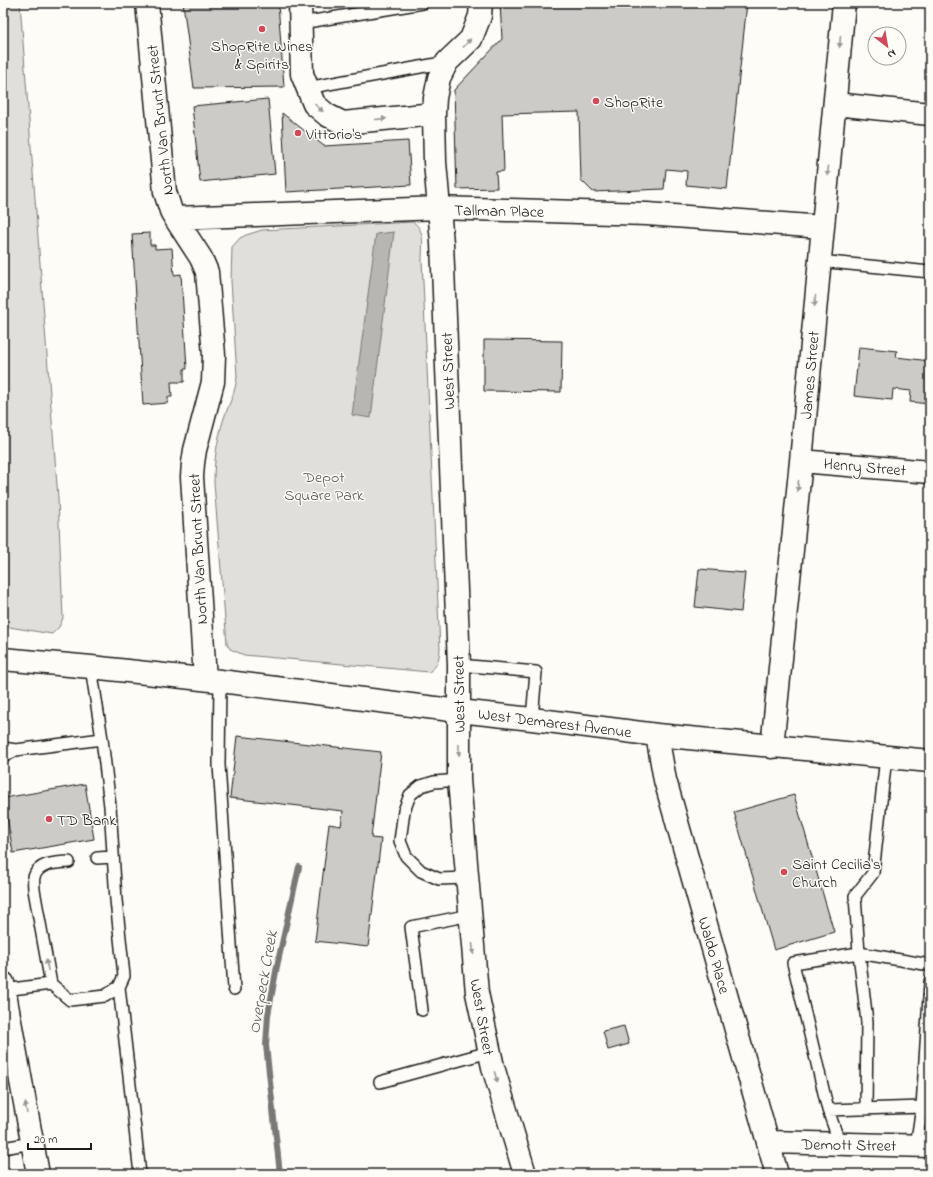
<svg xmlns="http://www.w3.org/2000/svg" width="933" height="1177" viewBox="0 0 933 1177" font-family="'Indie Flower',sans-serif">
<style>
.green{fill:#e0dfdb;stroke:#7e7e7c}
.water{fill:#b7b6b2;stroke:#797876}
.lines{fill:none;stroke-linecap:round;stroke-linejoin:round}
.stream{stroke:#797876;stroke-width:6}
.building{fill:#cccbc8;stroke:#1c1c1c}
.service-casing{stroke:#1c1c1c;stroke-width:14}
.minor-casing{stroke:#1c1c1c;stroke-width:25}
.primary-casing{stroke:#1c1c1c;stroke-width:25}
.service{stroke:#fdfcf7;stroke-width:11}
.minor{stroke:#fdfcf7;stroke-width:22}
.primary{stroke:#fdfcf7;stroke-width:22}
.oneway{fill:#989794}
.poi-dot{fill:#d1495b;stroke:#fdfcf7;stroke-width:1.5}
.labels{text-anchor:middle;stroke-width:3;stroke-linejoin:round;paint-order:stroke}
.poi-label{font-size:16px;fill:#1c1c1c;stroke:#fdfcf7;text-anchor:start}
.street-label{font-size:16px;fill:#1c1c1c;stroke:#fdfcf7}
.park-label{font-size:16px;fill:#575655;stroke:#fdfcf7}
.water-label{font-size:17px;font-style:italic;fill:#5a5a58;stroke:#fdfcf7}
</style>
<rect width="100%" height="100%" fill="#fdfcf7"/>
<filter id="ink" filterUnits="userSpaceOnUse"><feTurbulence type="fractalNoise" baseFrequency=".025" numOctaves="2"/><feDisplacementMap in="SourceGraphic" scale="8" xChannelSelector="R" yChannelSelector="G"/><feConvolveMatrix kernelMatrix="1 2 1 2 8 2 1 2 1" color-interpolation-filters="sRGB"/></filter>
<g filter="url(#ink)">
<path class="green" d="M3 3H20L58 498 63 618 59 627 52 634 3 626Z
M413 222C426 230 422 247 422 260L440 649C439 659 438 666 429 672L244 655 230 649 227 644 214 483C214 458 217 441 224 418 229 404 236 391 237 376L231 281 232 247 240 238 246 235 262 230Z"/>
<path class="water" d="M394 232 371 418 352 415 376 234Z"/>
<g class="lines">
<path class="stream" d="M280 1174 266 1045 268 1015 277 966 299 867"/>
</g>
<path class="building" d="M183 3H278L284 87 194 88Z
M500 3H747L727 189 686 185 687 171 666 169 664 189 593 192 581 180 579 112 502 114 504 171 496 172 497 188 457 189 454 90 502 39Z
M268 99 275 174 200 182 192 106Z
M282 113 324 146 408 141 411 185 286 192Z
M150 233V245H155V249L172 248 174 275 181 274 187 369H184V382H171L172 397H168V403L143 405 132 234Z
M484 340 562 341 561 392 484 391Z
M859 347 897 351 896 357 930 361V404L910 402 911 391 893 389 892 400 854 396Z
M699 569 745 573 741 612 695 607Z
M237 736 381 752 371 838 381 839 368 947 315 941 329 824 341 826 343 811 230 798Z
M85 784 94 839 13 853 4 798Z
M794 795 834 932 774 950 734 812Z
M624 1026 629 1044 608 1050 603 1031Z"/>
<g class="lines">
<g class="service-casing">
<path id="service" d="M301 23 423 3
M307 88 447 62
M819 261 930 272
M459 665 536 672 532 719
M91 667 102 739
M220 681 219 765 234 989
M3 748 16 750 3 757
M16 750 102 739 110 806 116 900 124 976 119 987 105 996 70 1000 51 984
M886 757 873 873 855 896 859 953 930 965
M459 780 434 782 421 786 410 795 404 811 400 841 406 856 421 871 439 879 467 878
M97 858 113 857
M930 982 922 1107H930
M119 987 140 1174
M4 990 51 984 34 890C34 886 33 881 34 877 39 862 57 863 69 862
M422 1010 411 927 470 915
M380 1082 489 1052
M828 1110 922 1107 916 1146
M840 1144 828 1110 793 963 859 953 867 1022 866 1109
M3 1148 32 1143"/>
</g>
<g class="minor-casing">
<path id="minor" d="M147 3 165 192 171 211 175 218 201 258 207 272 214 355 213 382 195 450 193 463 192 477 205 679
M300 3 302 74 314 104 327 115 343 123 434 114
M481 3 480 16 471 39 447 62 439 78 435 98 434 114 435 162 442 243 459 665V780L477 993 493 1067 525 1174
M835 104 930 114
M175 218 439 208 647 214 823 227
M801 461 930 472
M3 659 91 667 220 681 459 711 532 719 657 735 930 761
M657 735 665 780 777 1174
M772 747 801 461 844 3
M768 1142 930 1146"/>
</g>
<g class="primary-casing">
<path id="primary" d="M3 983 38 1174"/>
</g>
<use href="#service" class="service"/>
<use href="#minor" class="minor"/>
<use href="#primary" class="primary"/>
</g>
<defs><path id="oneway-solid" d="M-6-.8H1V-3.2L6.5 0L1 3.2V.8H-6Z"/></defs>
<g class="oneway">
<use href="#oneway-solid" transform="translate(840 42) rotate(95)"/>
<use href="#oneway-solid" transform="translate(467 43) rotate(-48)"/>
<use href="#oneway-solid" transform="translate(319 108) rotate(42)"/>
<use href="#oneway-solid" transform="translate(381 119) rotate(-5)"/>
<use href="#oneway-solid" transform="translate(828 171) rotate(95)"/>
<use href="#oneway-solid" transform="translate(815 301) rotate(95)"/>
<use href="#oneway-solid" transform="translate(798 486) rotate(96)"/>
<use href="#oneway-solid" transform="translate(459 750) rotate(89)"/>
<use href="#oneway-solid" transform="translate(473 949) rotate(85)"/>
<use href="#oneway-solid" transform="translate(47 965) rotate(-101)"/>
<use href="#oneway-solid" transform="translate(496 1077) rotate(73)"/>
<use href="#oneway-solid" transform="translate(26 1108) rotate(-100)"/>
</g>
</g>
<g class="poi-dot">
<circle cx="262" cy="29" r="4"/>
<circle cx="596" cy="101" r="4"/>
<circle cx="298" cy="133" r="4"/>
<circle cx="49" cy="819" r="4"/>
<circle cx="784" cy="872" r="4"/>
</g>
<g class="labels">
<g class="poi-label">
<text x="262" y="51" text-anchor="middle">ShopRite Wines<tspan x="262" dy="18">&amp; Spirits</tspan></text>
<text x="604" y="107">ShopRite</text>
<text x="306" y="139">Vittorio's</text>
<text x="57" y="825">TD Bank</text>
<text x="792" y="869">Saint Cecilia's<tspan x="792" dy="18">Church</tspan></text>
</g>
<g class="street-label">
<text transform="translate(159 120) rotate(-96)" y="6">North Van Brunt Street</text>
<text transform="translate(499 210) rotate(1)" y="6">Tallman Place</text>
<text transform="translate(447 371) rotate(-92)" y="6">West Street</text>
<text transform="translate(809 375) rotate(-85)" y="6">James Street</text>
<text transform="translate(865 466) rotate(5)" y="6">Henry Street</text>
<text transform="translate(197 549) rotate(-93)" y="6">North Van Brunt Street</text>
<text transform="translate(458 694) rotate(-91)" y="6">West Street</text>
<text transform="translate(555 722) rotate(7)" y="6">West Demarest Avenue</text>
<text transform="translate(715 955) rotate(74)" y="6">Waldo Place</text>
<text transform="translate(483 1017) rotate(80)" y="6">West Street</text>
<text transform="translate(849 1144) rotate(1)" y="6">Demott Street</text>
</g>
<g class="park-label">
<text x="324" y="482">Depot<tspan x="324" dy="18">Square Park</tspan></text>
</g>
<g class="water-label">
<text transform="translate(262 982) rotate(-80)" y="6">Overpeck Creek</text>
</g>
</g>
<rect width="933" height="1177" fill="none" stroke="#fdfcf7" stroke-width="16"/>
<rect x="8" y="8" width="917" height="1161" fill="none" stroke="#1c1c1c" stroke-width="1.5" filter="url(#ink)"/>
<g transform="translate(887 46) rotate(149)"><circle r="19" fill="#fdfcf7" stroke="#a3a29f"/>
<path d="M0-3L7 15L0 10L-7 15Z" fill="#d1495b"/>
<text y="-6" font-size="11" font-weight="bold" text-anchor="middle" fill="#1c1c1c">N</text>
</g>
<path d="M28 1143v6h63v-6" fill="none" stroke="#1c1c1c" stroke-width="2"/>
<text x="34" y="1143" font-size="12" fill="#1c1c1c" stroke="#fdfcf7" stroke-width="3" paint-order="stroke">20 m</text>
</svg>
